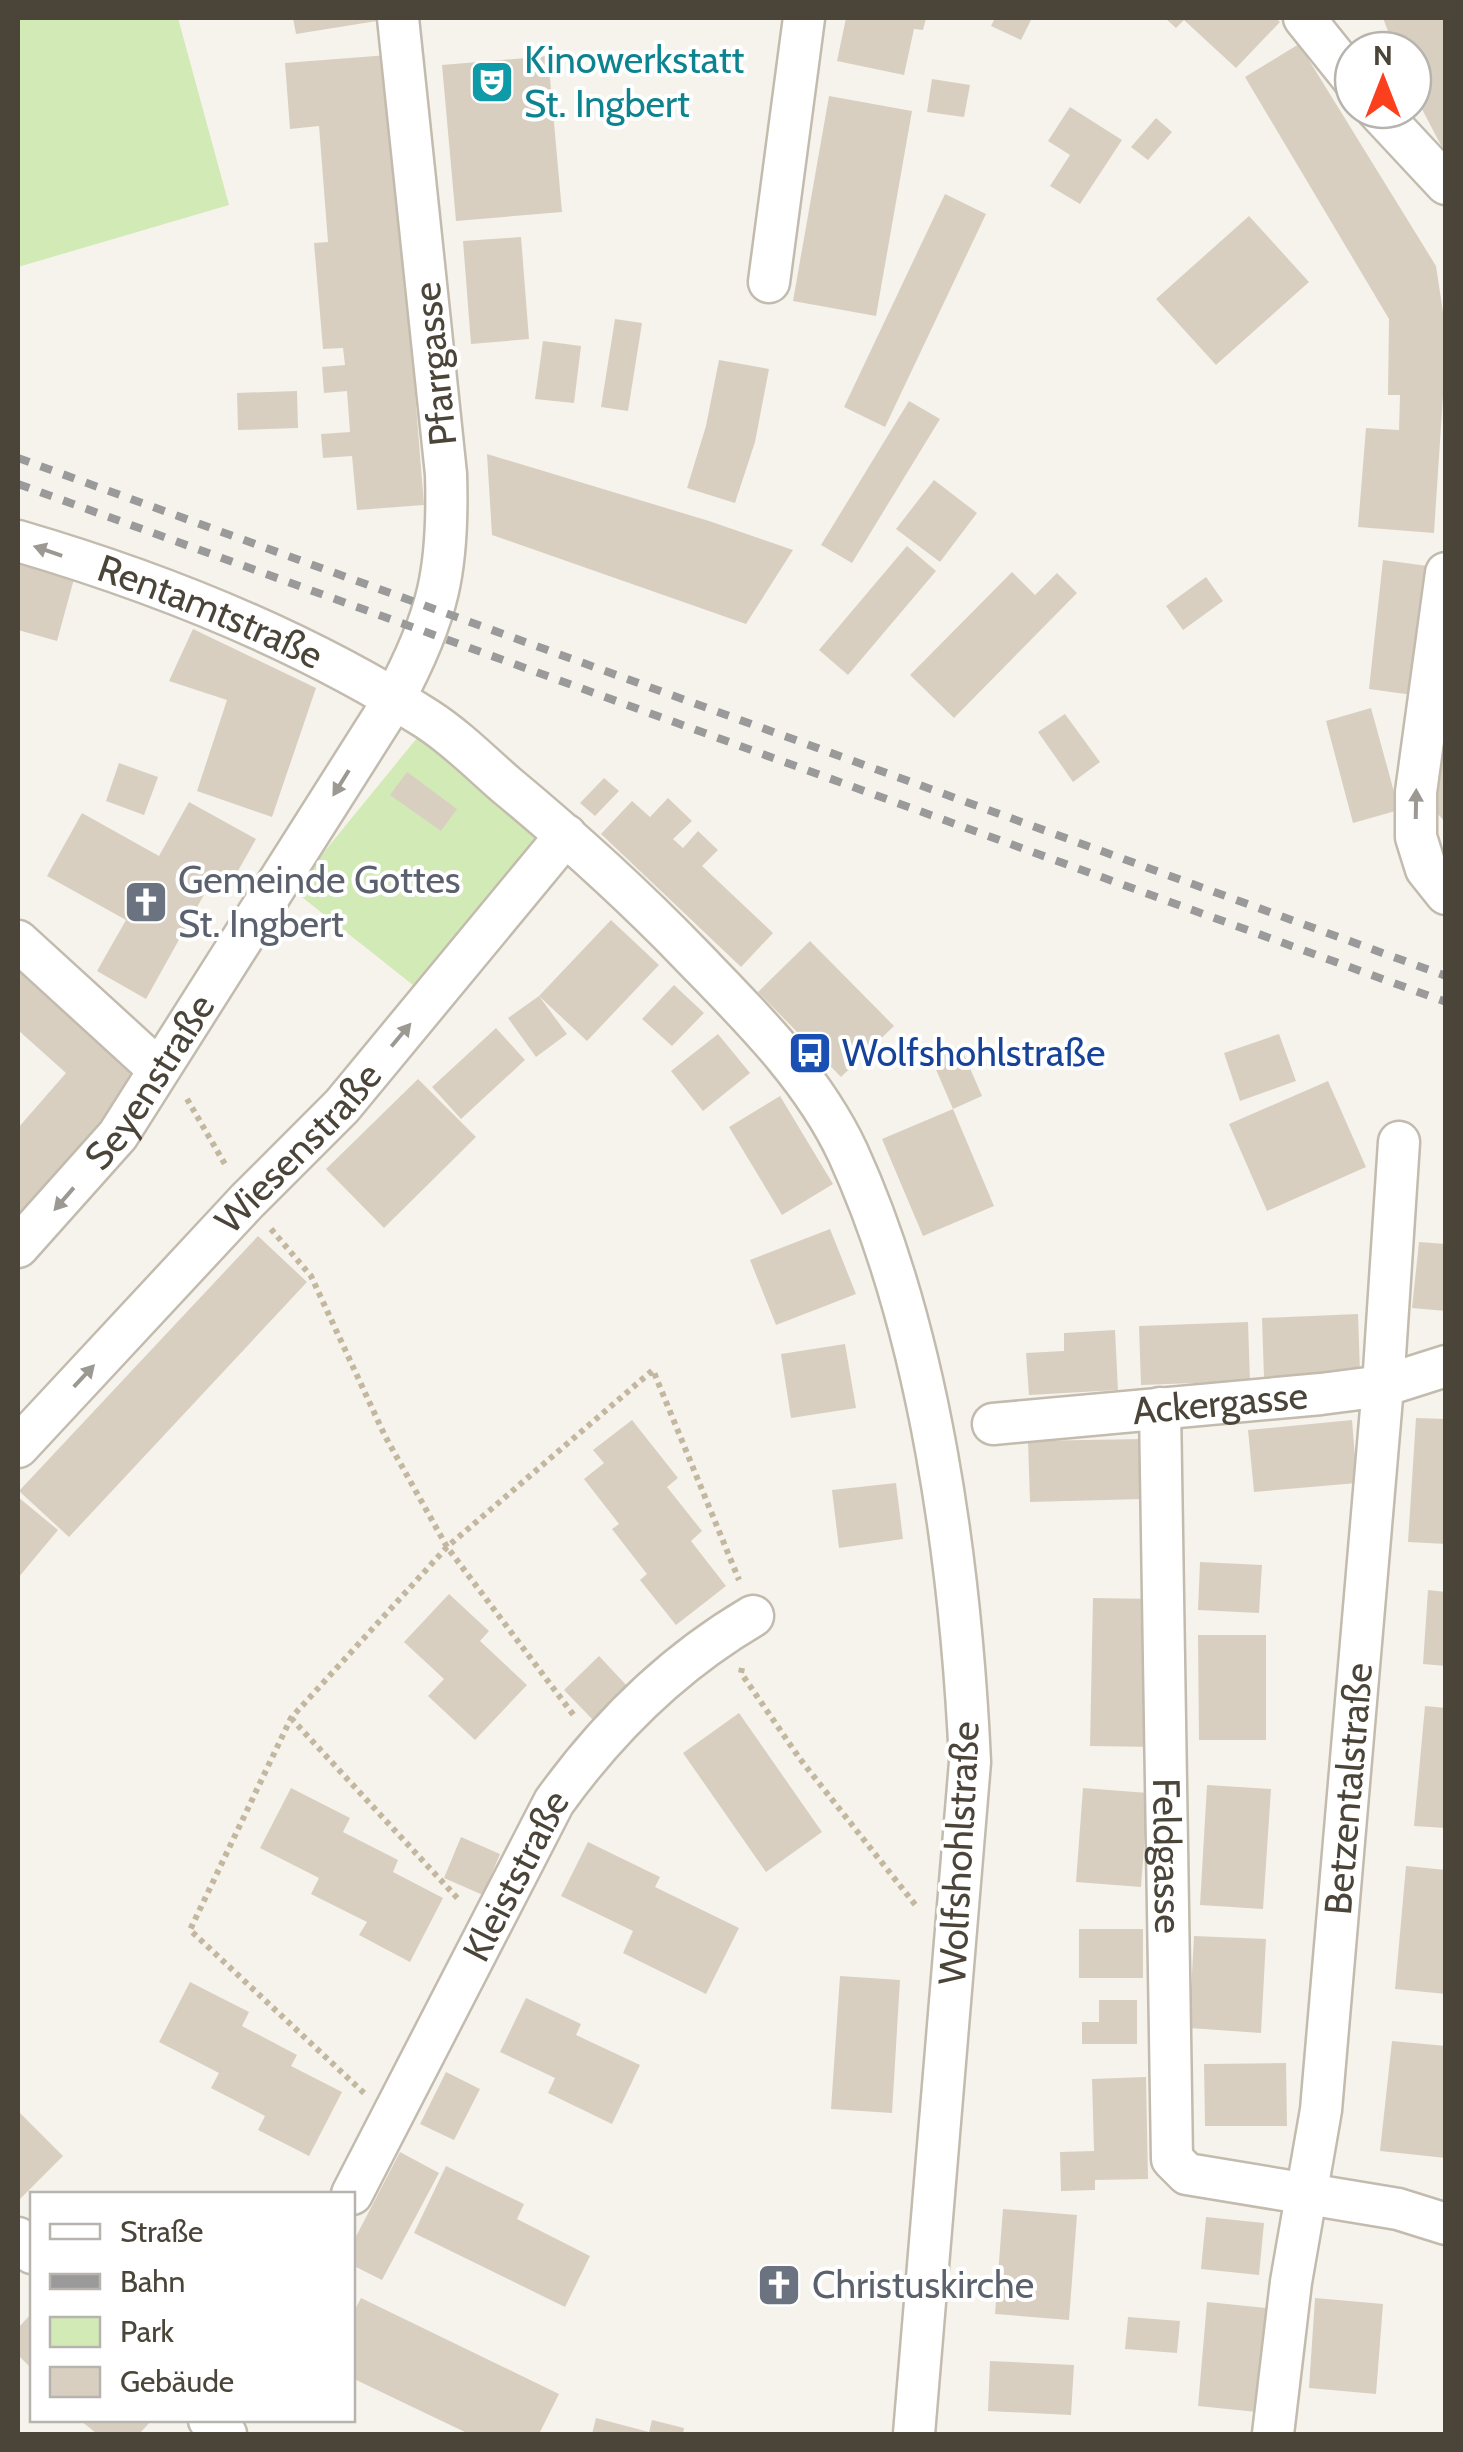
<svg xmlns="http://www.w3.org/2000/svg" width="1463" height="2452" viewBox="0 0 1463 2452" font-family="Cabin,sans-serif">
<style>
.green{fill:#d2eab5}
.building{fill:#d8cfc1}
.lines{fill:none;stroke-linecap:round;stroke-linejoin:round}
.street-casing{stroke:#c2bbae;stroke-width:45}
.path{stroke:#c4b79f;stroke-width:6;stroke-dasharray:5 5;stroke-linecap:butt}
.street{stroke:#fff;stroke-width:40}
.rail{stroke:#9a9a9a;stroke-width:8;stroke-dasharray:12 12;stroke-linecap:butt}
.oneway{fill:#9c9892}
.labels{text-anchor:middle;stroke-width:8;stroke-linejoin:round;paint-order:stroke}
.culture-label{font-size:38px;fill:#0d838f;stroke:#fff;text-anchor:start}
.street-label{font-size:38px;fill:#4b4439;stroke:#fff}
.worship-label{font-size:38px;fill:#5b616d;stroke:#fff;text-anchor:start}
.transit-label{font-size:38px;fill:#164399;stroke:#fff;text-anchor:start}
</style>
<rect width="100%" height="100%" fill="#f6f3ec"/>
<path class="green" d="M18 18H178L229 205 18 267Z
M417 738 544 841 413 985 293 890Z"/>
<path class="building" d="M293 18H382L383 20 296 34Z
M846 18H926L923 30 914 29 904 75 837 61Z
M995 18H1032L1021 40 991 26Z
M1165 18H1276L1280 22 1236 68 1184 20 1176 28Z
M1383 18H1446V155L1413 92V50H1395Z
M1299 44 1436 266 1444 319 1443 396 1434 533 1358 527 1366 428 1399 430 1400 395H1388L1389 319 1245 77Z
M388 55 424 505 357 510 352 456 323 458 321 434 350 432 347 391 324 393 322 367 345 365 343 348 323 349 314 243 328 242 319 126 290 129 285 63Z
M548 56 562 212 456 221 442 65Z
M932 79 970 85 964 117 927 112Z
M829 96 912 111 876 316 793 301Z
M1070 107 1122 140 1080 204 1050 186 1070 155 1048 141Z
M1156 118 1172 132 1148 160 1131 147Z
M945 194 986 214 885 427 844 407Z
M1249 216 1309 282 1216 365 1156 299Z
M521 237 529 339 471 344 463 241Z
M615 319 642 323 628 411 601 407Z
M543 341 581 346 574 403 535 399Z
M719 360 769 369 755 442 735 503 687 488 706 426Z
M297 391 298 428 238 430 237 393Z
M909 401 940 419 852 563 821 545Z
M487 454 709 521 793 550 746 624 492 535Z
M934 480 977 513 940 562 896 529Z
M907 546 936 571 848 675 819 650Z
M1383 560 1428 566 1413 695 1369 689Z
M18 564 74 579 57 641 18 630Z
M1012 572 1035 595 1057 573 1077 593 954 718 910 675Z
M1206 577 1223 601 1183 630 1166 606Z
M193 629 316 688 272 817 197 791 227 700 169 681Z
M1371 708 1399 810 1353 823 1326 721Z
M1065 714 1100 762 1073 782 1038 732Z
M1443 735H1446V823L1436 812Z
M119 763 158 777 144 815 106 801Z
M407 772 457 809 441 831 390 795Z
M604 778 619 791 595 816 580 803Z
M668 798 692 821 673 839 683 848 698 831 718 850 702 866 773 933 741 967 601 834 632 801 650 817Z
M189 802 256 839 226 892 210 884 146 999 97 971 126 920 47 876 82 813 159 856Z
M611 920 659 965 587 1041 539 996Z
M810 941 894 1026 841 1077 758 992Z
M20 972 95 1040 102 1032 146 1072 18 1218V1128L66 1073 18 1030Z
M674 985 704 1013 672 1046 642 1019Z
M539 996 567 1034 536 1057 508 1018Z
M496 1028 525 1060 461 1119 432 1087Z
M718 1034 750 1073 703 1111 671 1071Z
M1279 1034 1296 1081 1240 1101 1224 1053Z
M960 1045 982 1096 953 1109 931 1058Z
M418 1079 476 1137 384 1228 326 1169Z
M1328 1081 1366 1167 1267 1211 1229 1124Z
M780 1096 833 1184 782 1215 729 1127Z
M953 1109 994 1206 923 1236 882 1139Z
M830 1229 856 1294 776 1325 750 1260Z
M258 1236 307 1282 69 1537 19 1491Z
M1419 1242 1446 1244V1311L1412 1308Z
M1358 1314 1360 1373 1264 1377 1262 1318Z
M1248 1322 1250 1381 1141 1385 1139 1326Z
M1115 1330 1118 1390 1029 1395 1026 1353 1064 1351V1333Z
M845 1344 856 1408 791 1418 781 1354Z
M1416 1418 1446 1419V1544L1408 1542Z
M632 1420 678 1478 667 1487 702 1531 691 1541 726 1586 676 1625 640 1580 647 1574 612 1529 619 1524 584 1479 604 1463 593 1450Z
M1352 1420 1357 1483 1254 1492 1248 1430Z
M1142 1439 1143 1499 1030 1502 1028 1441Z
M896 1483 903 1539 839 1548 832 1490Z
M18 1497 58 1530 18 1578Z
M1200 1562 1262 1565 1259 1613 1198 1610Z
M1428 1590 1446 1592V1666L1423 1664Z
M449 1594 489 1631 480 1641 527 1685 475 1740 428 1696 444 1679 404 1642Z
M1093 1598 1157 1599 1154 1747 1090 1746Z
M1198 1635H1266V1740H1199Z
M599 1656 629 1688 594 1721 564 1690Z
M1425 1706 1446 1708V1828L1414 1826Z
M739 1713 822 1832 766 1872 683 1753Z
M1207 1785 1271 1789 1263 1909 1200 1905Z
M291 1788 350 1818 343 1832 398 1860 393 1872 443 1898 410 1962 359 1935 367 1922 311 1894 319 1878 260 1848Z
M1083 1788 1148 1793 1141 1887 1076 1882Z
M461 1837 500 1854 483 1895 444 1878Z
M588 1842 660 1877 655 1887 739 1928 706 1994 623 1953 633 1931 561 1896Z
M1406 1866 1446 1870V1994L1395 1989Z
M1079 1929H1143V1978H1079Z
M1194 1936 1266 1939 1261 2033 1189 2028Z
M840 1976 900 1980 892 2113 831 2109Z
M190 1982 249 2012 242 2026 297 2055 291 2066 342 2092 309 2156 258 2130 265 2116 211 2088 219 2073 159 2042Z
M526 1998 581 2024 576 2035 640 2065 612 2124 548 2093 555 2078 500 2052Z
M1099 2000H1137V2044H1082V2022H1099Z
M1392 2041 1446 2046V2158L1380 2151Z
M1286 2063 1287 2126H1205L1204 2064Z
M446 2072 480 2089 454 2140 420 2124Z
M1146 2077 1148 2179 1095 2180V2190L1061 2191 1060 2152 1094 2151 1092 2079Z
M18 2111 63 2156 20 2199 18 2197Z
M400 2152 439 2173 382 2280 352 2265V2244Z
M446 2166 524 2204 517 2219 590 2256 565 2307 414 2233Z
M1003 2209 1077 2215 1069 2320 995 2314Z
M1206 2217 1264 2223 1259 2275 1201 2269Z
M361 2298 559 2394 539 2434H469L352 2378V2315Z
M1315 2298 1383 2304 1376 2394 1309 2388Z
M1207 2302 1266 2308 1257 2412 1198 2406Z
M32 2313V2369L18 2355V2328Z
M1128 2317 1180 2321 1177 2353 1125 2349Z
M990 2361 1074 2365 1071 2415 988 2411Z
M596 2418 649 2432 652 2420 684 2428 683 2434H592Z
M80 2420H152L139 2434H97Z"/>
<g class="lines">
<g class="street-casing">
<g id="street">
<path d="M1304 18 1353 79"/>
<path d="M1377 110 1446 184"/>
<path d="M769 282 804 18"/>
<path id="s1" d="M18 541C158 582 303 640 427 719 455 737 480 762 505 784 570 838 632 894 691 955 749 1015 812 1076 848 1153 930 1332 961 1566 970 1762L914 2434"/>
<path d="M1446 573 1416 792V837L1426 869 1446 894"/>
<path d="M18 941 158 1069"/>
<path id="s2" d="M18 1247 118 1135 393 701C439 616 449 569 446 474L398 18"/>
<path id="s3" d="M1160 1408 1172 2159 1187 2174 1398 2209 1446 2224"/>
<path id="s4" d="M993 1424 1321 1394 1383 1386 1446 1366"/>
<path id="s5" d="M18 1447 247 1201 342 1106 566 835"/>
<path id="s6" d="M352 2194 554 1802C608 1727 673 1663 753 1616"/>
<path d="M18 2238 32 2253"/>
<path d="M209 2420 226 2434"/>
<path id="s7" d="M1273 2434 1291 2282 1321 2110 1383 1386 1399 1142"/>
</g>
</g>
<path class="path" d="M187 1099 226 1166
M271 1229 311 1276 385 1436 447 1547 575 1717
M742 1668 741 1673 800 1759 917 1907
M291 1718 460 1901
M364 2093 190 1930 291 1718 447 1547 653 1370 739 1580"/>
<use href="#street" class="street"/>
<path class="rail" d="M18 458 1446 976
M18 484 1446 1002"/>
</g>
<defs><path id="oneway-solid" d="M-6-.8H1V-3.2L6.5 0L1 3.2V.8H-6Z" transform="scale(2.5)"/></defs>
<g class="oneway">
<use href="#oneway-solid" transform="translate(48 551) rotate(-161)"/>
<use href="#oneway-solid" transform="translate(341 783) rotate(122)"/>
<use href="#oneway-solid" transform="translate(1416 804) rotate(-89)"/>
<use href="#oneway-solid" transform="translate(401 1035) rotate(-50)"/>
<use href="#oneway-solid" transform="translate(64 1199) rotate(131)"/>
<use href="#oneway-solid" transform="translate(84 1376) rotate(-47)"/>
</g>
<defs>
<g id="theatre-square" transform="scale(2.25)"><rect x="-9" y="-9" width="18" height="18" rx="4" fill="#0f9aa8" stroke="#fff"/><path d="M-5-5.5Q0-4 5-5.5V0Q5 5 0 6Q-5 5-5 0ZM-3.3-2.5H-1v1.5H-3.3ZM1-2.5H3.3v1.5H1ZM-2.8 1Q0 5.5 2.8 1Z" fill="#fff"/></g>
<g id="church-square" transform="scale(2.25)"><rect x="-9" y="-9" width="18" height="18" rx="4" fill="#6b7280" stroke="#fff"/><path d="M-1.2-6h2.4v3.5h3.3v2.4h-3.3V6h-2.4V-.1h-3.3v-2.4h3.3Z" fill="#fff"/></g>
<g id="bus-square" transform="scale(2.25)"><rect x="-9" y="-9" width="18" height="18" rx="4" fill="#1a4fb4" stroke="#fff"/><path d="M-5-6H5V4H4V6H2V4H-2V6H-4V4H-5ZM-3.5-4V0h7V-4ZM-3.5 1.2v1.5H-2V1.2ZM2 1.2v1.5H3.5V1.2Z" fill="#fff"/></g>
</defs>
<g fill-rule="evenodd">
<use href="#theatre-square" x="492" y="82"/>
<use href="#church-square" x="146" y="902"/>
<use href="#bus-square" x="810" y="1053"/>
<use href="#church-square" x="779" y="2285"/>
</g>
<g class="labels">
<g class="culture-label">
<text x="524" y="73">Kinowerkstatt<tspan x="524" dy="44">St. Ingbert</tspan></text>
</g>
<g class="street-label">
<text transform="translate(435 364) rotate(-96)" y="13">Pfarrgasse</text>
<text dy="13" stroke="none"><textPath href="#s1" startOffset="205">Rentamtstraße</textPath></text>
<text dy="13" stroke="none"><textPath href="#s2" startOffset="212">Seyenstraße</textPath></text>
<text dy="13" stroke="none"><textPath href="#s5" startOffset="410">Wiesenstraße</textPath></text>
<text dy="13" stroke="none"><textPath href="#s4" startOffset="228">Ackergasse</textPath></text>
<text dy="13" stroke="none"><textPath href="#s7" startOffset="650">Betzentalstraße</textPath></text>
<text transform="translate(959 1853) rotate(-87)" y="13">Wolfshohlstraße</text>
<text dy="13" stroke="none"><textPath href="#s3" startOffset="448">Feldgasse</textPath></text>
<text dy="13" stroke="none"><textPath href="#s6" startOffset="358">Kleiststraße</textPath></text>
</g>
<g class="worship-label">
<text x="178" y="893">Gemeinde Gottes<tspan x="178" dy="44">St. Ingbert</tspan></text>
<text x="812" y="2298">Christuskirche</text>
</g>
<g class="transit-label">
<text x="842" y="1066">Wolfshohlstraße</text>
</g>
</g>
<rect width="1463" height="2452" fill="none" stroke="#4b4439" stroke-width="40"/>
<rect x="30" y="2192" width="325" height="230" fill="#ffffff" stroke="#b7b4b0" stroke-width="2.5"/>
<rect x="50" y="2224" width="50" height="15" fill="#ffffff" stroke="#b7b4b0" stroke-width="2.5"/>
<text x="120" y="2242" font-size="30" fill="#4b4439">Straße</text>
<rect x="50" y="2274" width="50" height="15" fill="#9a9a9a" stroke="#b7b4b0" stroke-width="2.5"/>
<text x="120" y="2292" font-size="30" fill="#4b4439">Bahn</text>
<rect x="50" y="2317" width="50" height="30" fill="#d2eab5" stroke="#b7b4b0" stroke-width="2.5"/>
<text x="120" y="2342" font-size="30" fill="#4b4439">Park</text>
<rect x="50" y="2367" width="50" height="30" fill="#d8cfc1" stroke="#b7b4b0" stroke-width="2.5"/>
<text x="120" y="2392" font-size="30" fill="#4b4439">Gebäude</text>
<g transform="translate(1383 80)"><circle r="48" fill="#ffffff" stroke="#b7b4b0" stroke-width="2.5"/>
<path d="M0-8L18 38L0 25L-18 38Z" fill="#fc3f1d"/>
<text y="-15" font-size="28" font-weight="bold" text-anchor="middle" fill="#4b4439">N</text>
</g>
</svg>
